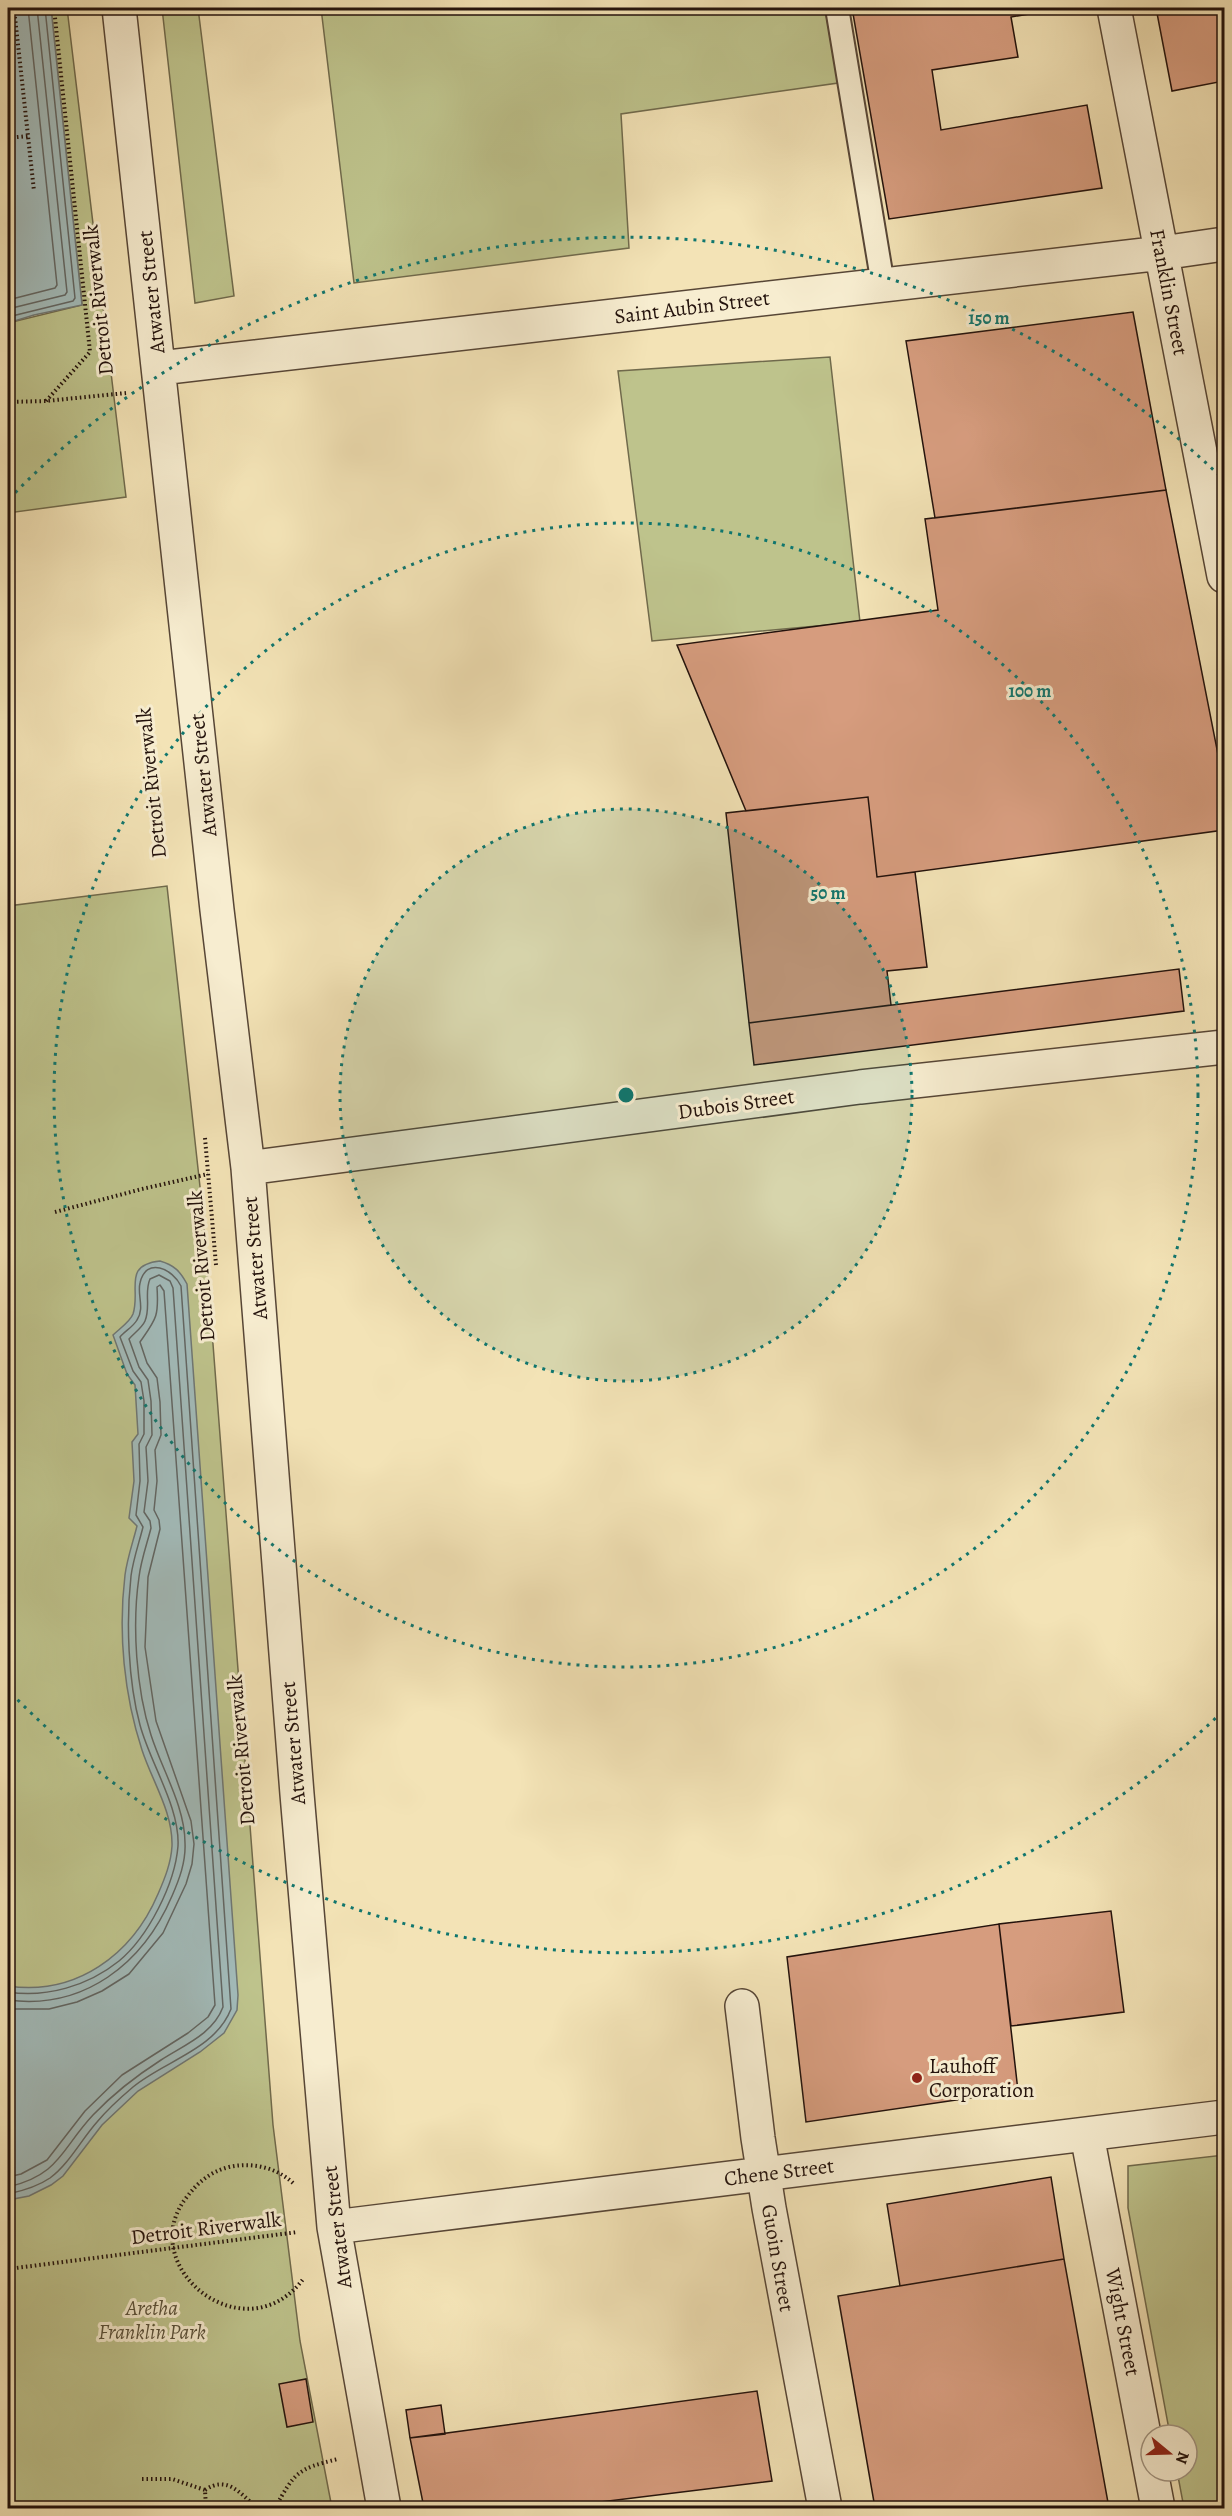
<svg xmlns="http://www.w3.org/2000/svg" width="1232" height="2516" viewBox="0 0 1232 2516" font-family="Alegreya,serif">
<style>
.green{fill:#bec38c;stroke:#706a4c;stroke-width:1.5}
.water{fill:#a2bbba;stroke:#6f7774;stroke-width:1.5}
.lines{fill:none;stroke-linecap:round;stroke-linejoin:round}
.shore{stroke:#626663;stroke-width:1.5}
.building{fill:#d69c7e;stroke:#23120c;stroke-width:1.5}
.lane-casing{stroke:#574636;stroke-width:26}
.street-casing{stroke:#574636;stroke-width:36}
.path{stroke:#23120c;stroke-width:4;stroke-dasharray:1.5 3;stroke-linecap:butt}
.lane{stroke:#f7edd0;stroke-width:22}
.street{stroke:#f7edd0;stroke-width:33}
.ring{fill:none;stroke:#0f766e;stroke-width:3;stroke-dasharray:3 6}
.poi-dot{fill:#8f2418;stroke:#f7edd0;stroke-width:2}
.labels{text-anchor:middle;stroke-width:6;stroke-linejoin:round;paint-order:stroke}
.street-label{font-size:21px;fill:#23120c;stroke:#f7edd0}
.poi-label{font-size:21px;fill:#23120c;stroke:#f7edd0;text-anchor:start}
.park-label{font-size:21px;font-style:italic;fill:#595039;stroke:#f7edd0}
.centre{fill:#0f766e;stroke:#f7edd0;stroke-width:3}
.ring-label{font-size:18px;text-anchor:middle;font-weight:bold;fill:#0f766e;stroke:#f7edd0;stroke-width:6;stroke-linejoin:round;paint-order:stroke}
</style>
<rect width="100%" height="100%" fill="#f3e3b6"/>
<filter id="stains"><feTurbulence type="fractalNoise" baseFrequency=".00333" numOctaves="4"/><feColorMatrix values="0 0 0 0 .2 0 0 0 0 .09 0 0 0 0 .02 0 0 0 .5 -.17"/></filter>
<radialGradient id="worn" r=".72"><stop offset=".6" stop-color="#630" stop-opacity="0"/><stop offset="1" stop-color="#630" stop-opacity=".3"/></radialGradient>
<path class="green" d="M51 8H67L126 497 8 513V323L82 305Z
M162 8H198L234 296 195 303Z
M321 8H825L838 83 621 114 629 248 354 283Z
M830 357 860 622 652 641 618 371Z
M167 886 203 1214 273 2125 300 2341 332 2508H8V906Z
M1224 2155V2508H1184L1177 2471H1187V2435H1170L1128 2208V2166Z"/>
<path class="water" d="M8 8H51L82 305 34 315 8 323Z
M160 1261C174 1265 180 1271 187 1284L238 1995 237 2010 224 2033 200 2052 138 2091 102 2125 63 2176 51 2185 29 2196 8 2200V1986C76 1996 132 1955 158 1894 165 1878 171 1863 172 1846 173 1812 152 1781 142 1750 124 1695 118 1633 125 1575 127 1559 133 1542 137 1526L129 1518 134 1481 132 1442 138 1434 135 1385 127 1374 113 1335C119 1329 130 1322 133 1314 141 1290 122 1265 160 1261Z"/>
<g class="lines">
<path class="shore" d="M8 300 55 288 57 285 28 8
M8 309 65 295 67 292 37 8
M8 317 73 301 75 298 45 8
M8 1992C46 1998 88 1986 119 1961 148 1937 175 1884 178 1846 180 1807 150 1763 140 1725 128 1681 126 1621 131 1576 133 1560 139 1543 143 1527L136 1515 140 1481 139 1444 144 1434V1401L141 1382 133 1371 120 1337C125 1331 133 1327 137 1320 145 1308 137 1295 140 1283 146 1256 173 1269 181 1286L231 2009C215 2050 164 2061 133 2087 120 2098 107 2110 97 2122 81 2140 69 2164 50 2178 37 2187 22 2191 8 2194
M8 2000C84 2010 143 1964 172 1896 179 1880 186 1862 185 1843 185 1806 162 1770 151 1735 136 1689 132 1625 139 1577 141 1560 147 1544 151 1528L150 1521 144 1512 148 1481 146 1447 152 1435 151 1401 148 1380 139 1367 129 1339C134 1333 142 1328 145 1321 151 1307 144 1292 150 1279L159 1275 170 1281 173 1288 223 2007C213 2034 184 2045 161 2060 136 2076 114 2093 93 2115 61 2149 60 2175 8 2187
M8 2009H49L77 2002 102 1991 129 1974 163 1933 186 1884 192 1864 194 1844 191 1821 156 1721 145 1647 148 1577 160 1529 159 1520 154 1510 157 1481 155 1450 161 1435 160 1402 157 1378 147 1363 140 1342C156 1319 159 1317 157 1287L160 1285 164 1291 215 2005 208 2017 188 2033 122 2075 85 2111 47 2160 21 2174 8 2177"/>
</g>
<path class="building" d="M852 8H1065L1011 17 1018 57 932 70 941 130 1087 105 1102 188 889 219Z
M1156 8H1224V81L1172 91Z
M1224 304V338L1218 305Z
M1133 312 1166 490 935 518 906 341Z
M1166 490 1224 785V830L877 877 868 797 746 811 677 645 938 610 925 519Z
M868 797 877 877 915 872 927 967 887 971 891 1005 749 1023 726 813Z
M1179 969 1184 1011 754 1065 749 1023Z
M1111 1911 1124 2012 1011 2026 999 1924Z
M999 1924 1018 2091 806 2122 787 1957Z
M1051 2177 1064 2259 900 2286 887 2204Z
M1064 2259 1109 2508H875L838 2296Z
M306 2379 313 2422 287 2427 279 2384Z
M757 2391 772 2481 551 2508H424L410 2438Z
M441 2405 445 2434 410 2438 406 2410Z"/>
<g class="lines">
<g class="lane-casing">
<path id="lane" d="M837 8 883 285"/>
</g>
<g class="street-casing">
<path id="street" d="M119 8 217 910 248 1168 297 1794 334 2227 384 2508
M1114 8 1224 576
M160 368 1162 253 1224 244
M248 1168 860 1087 1224 1047
M742 2006 758 2138 769 2208 825 2508
M1087 2135 1158 2508
M334 2227 1224 2117"/>
</g>
<path class="path" d="M14 8 34 191
M8 138 28 136
M46 401 90 352 54 8
M8 402 46 401 126 393
M205 1138 216 1265
M55 1212 142 1189 208 1174
M293 2183C276 2167 251 2162 229 2167 210 2172 198 2182 186 2198 133 2267 246 2357 304 2278
M8 2269 298 2232
M142 2479H172L205 2490 206 2508
M205 2490C227 2475 240 2493 257 2508
M275 2508C295 2472 297 2469 338 2459"/>
<use href="#lane" class="lane"/>
<use href="#street" class="street"/>
</g>
<circle cx="626" cy="1095" r="286" fill="#0f766e" fill-opacity=".12"/>
<g class="ring">
<circle cx="626" cy="1095" r="286"/>
<circle cx="626" cy="1095" r="572"/>
<path d="M1222 1712A858 858 0 0 1 9 1691M9 499A858 858 0 0 1 1222 478"/>
</g>
<circle class="poi-dot" cx="917" cy="2078" r="6"/>
<g class="labels">
<g class="street-label">
<text transform="translate(151 292) rotate(-96)" y="7">Atwater Street</text>
<text transform="translate(1169 292) rotate(79)" y="7">Franklin Street</text>
<text transform="translate(98 300) rotate(-96)" y="7">Detroit Riverwalk</text>
<text transform="translate(692 307) rotate(-7)" y="7">Saint Aubin Street</text>
<text transform="translate(203 775) rotate(-96)" y="7">Atwater Street</text>
<text transform="translate(151 783) rotate(-96)" y="7">Detroit Riverwalk</text>
<text transform="translate(736 1104) rotate(-8)" y="7">Dubois Street</text>
<text transform="translate(255 1258) rotate(-95)" y="7">Atwater Street</text>
<text transform="translate(201 1266) rotate(-95)" y="7">Detroit Riverwalk</text>
<text transform="translate(293 1743) rotate(-95)" y="7">Atwater Street</text>
<text transform="translate(241 1750) rotate(-95)" y="7">Detroit Riverwalk</text>
<text transform="translate(779 2172) rotate(-7)" y="7">Chene Street</text>
<text transform="translate(337 2227) rotate(-97)" y="7">Atwater Street</text>
<text transform="translate(206 2228) rotate(-7)" y="7">Detroit Riverwalk</text>
<text transform="translate(778 2258) rotate(80)" y="7">Guoin Street</text>
<text transform="translate(1123 2322) rotate(79)" y="7">Wight Street</text>
</g>
<g class="poi-label">
<text x="929" y="2073">Lauhoff<tspan x="929" dy="24">Corporation</tspan></text>
</g>
<g class="park-label">
<text x="152" y="2315">Aretha<tspan x="152" dy="24">Franklin Park</tspan></text>
</g>
</g>
<circle cx="626" cy="1095" r="9" class="centre"/>
<g class="ring-label">
<text x="989" y="324">150 m</text>
<text x="1030" y="697">100 m</text>
<text x="828" y="899">50 m</text>
</g>
<rect width="1232" height="2516" fill="none" stroke="#f3e3b6" stroke-width="30"/>
<rect x="9" y="9" width="1214" height="2498" fill="none" stroke="#23120c" stroke-width="3"/>
<rect x="15" y="15" width="1202" height="2486" fill="none" stroke="#23120c" stroke-width="1.5"/>
<g transform="translate(1169 2453) rotate(109)"><circle r="28" fill="#f7edd0" stroke="#a29582" stroke-width="1.5"/>
<path d="M0-4.5L10 22L0 15L-10 22Z" fill="#8f2418"/>
<text y="-9" font-size="16" font-weight="bold" text-anchor="middle" fill="#23120c">N</text>
</g>
<rect width="100%" height="100%" filter="url(#stains)"/>
<rect width="100%" height="100%" fill="url(#worn)"/>
</svg>
